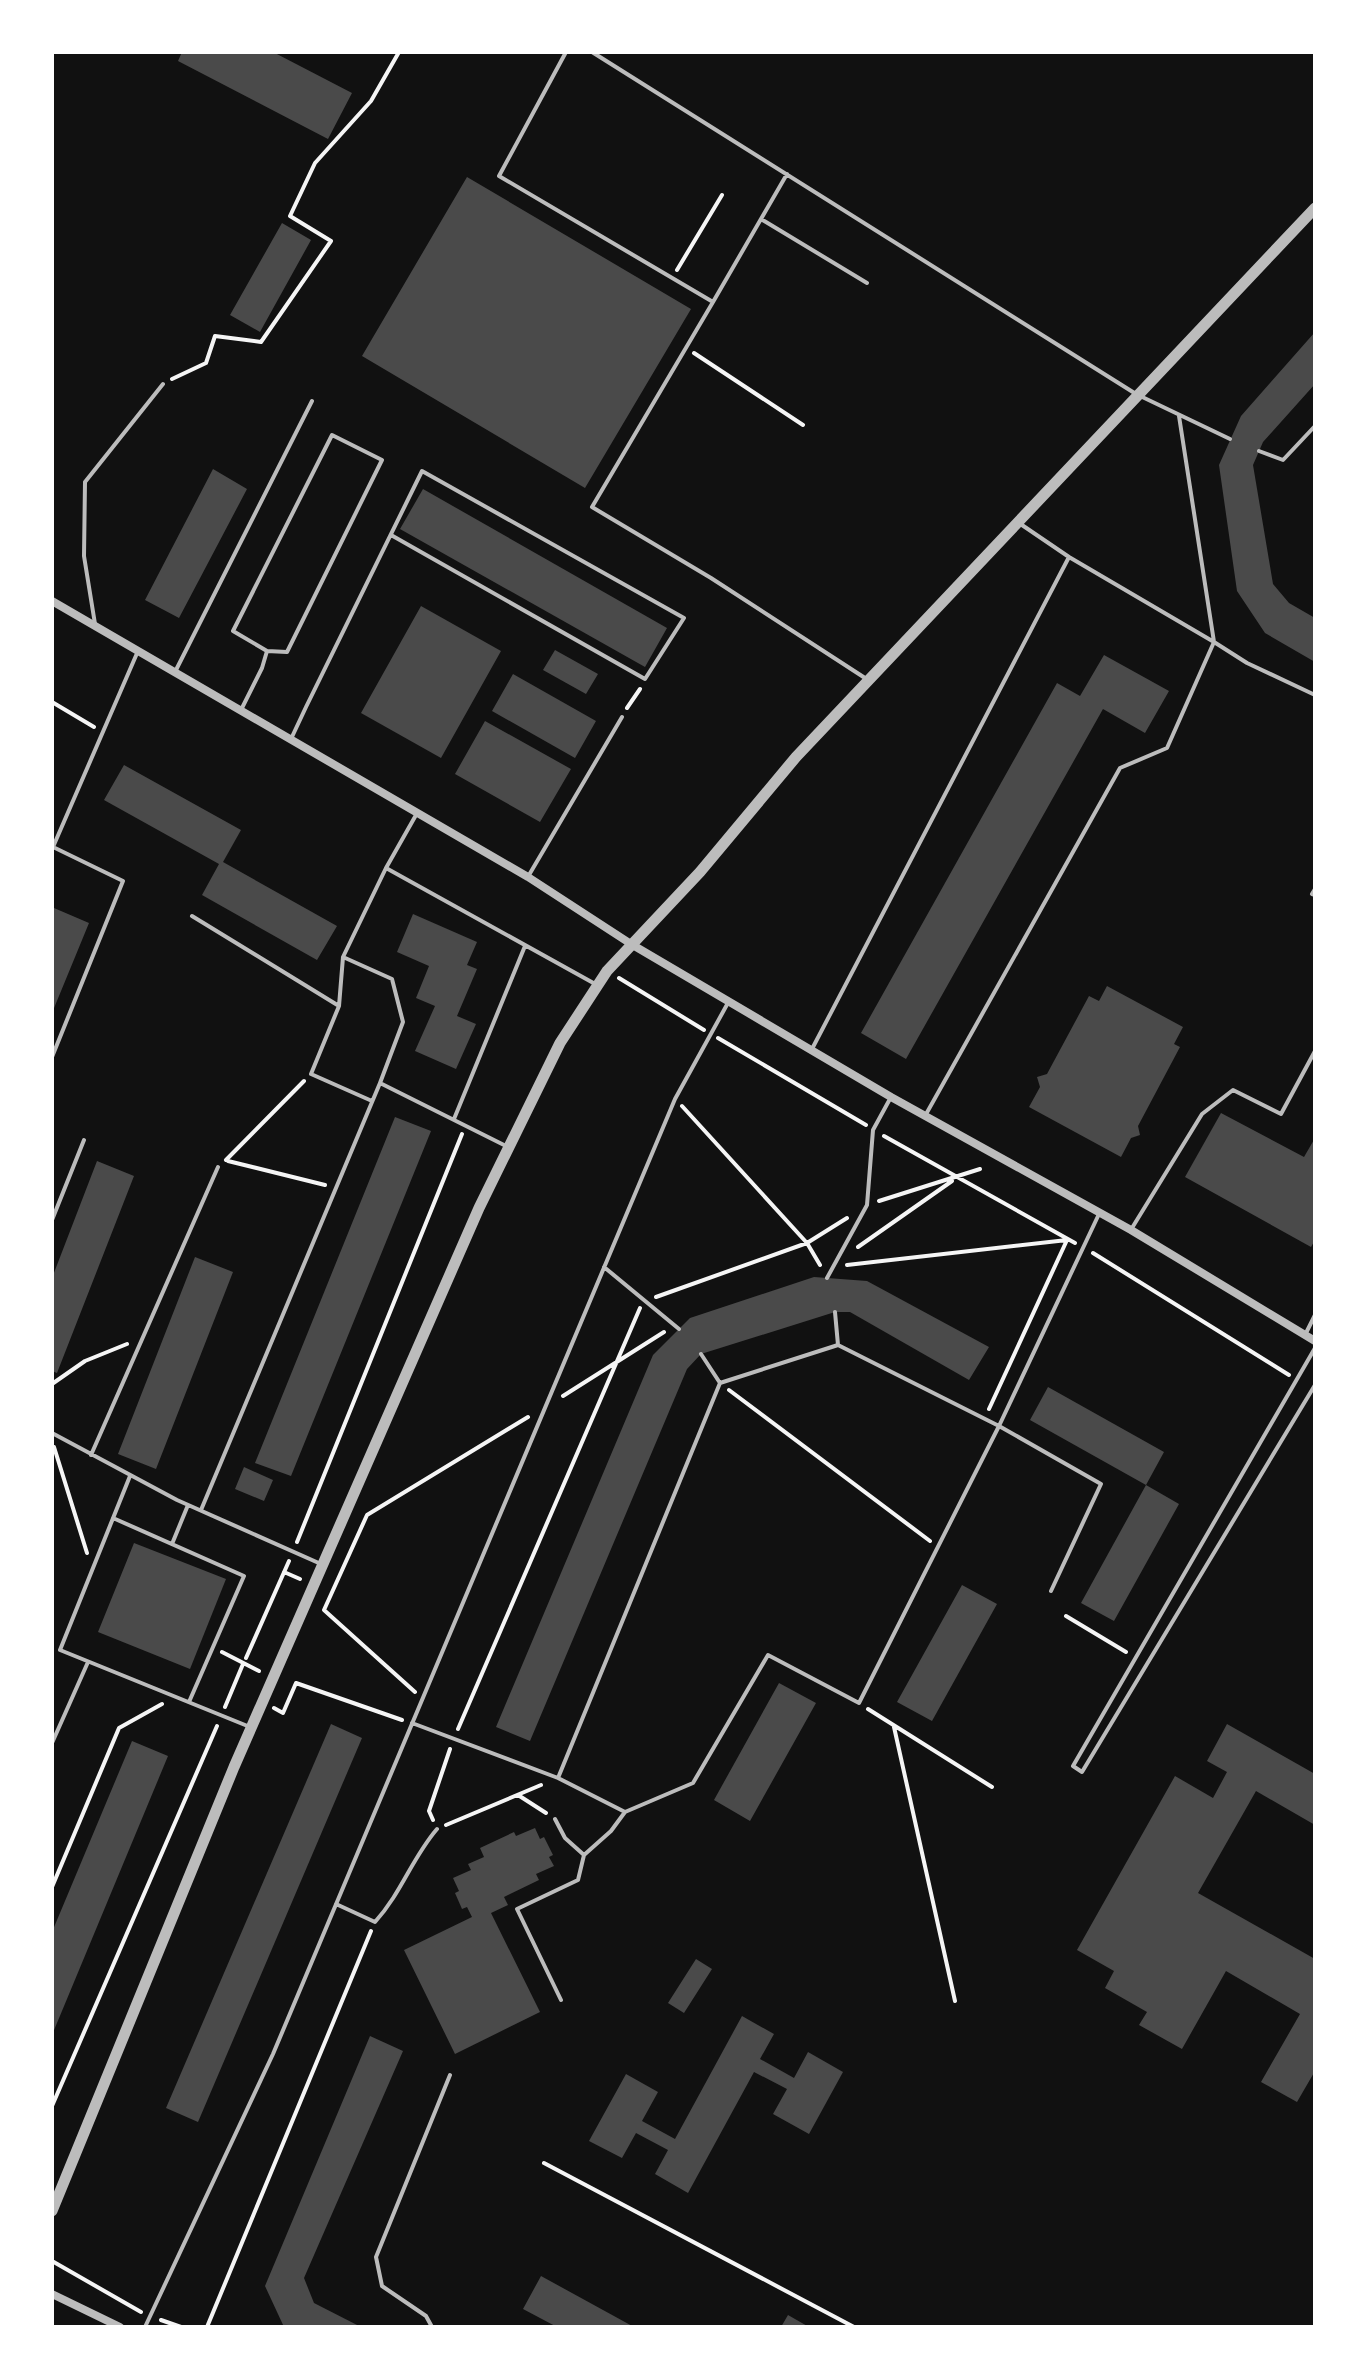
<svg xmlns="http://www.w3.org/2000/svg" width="1367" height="2379" viewBox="0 0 1367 2379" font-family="Raleway,sans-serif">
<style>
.building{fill:#4a4a4a}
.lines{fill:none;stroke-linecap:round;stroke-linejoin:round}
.path{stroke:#f5f5f5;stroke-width:4}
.service{stroke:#bcbcbc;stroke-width:4}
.minor{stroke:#bcbcbc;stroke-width:8}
.tertiary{stroke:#bcbcbc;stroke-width:11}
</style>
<rect width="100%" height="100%" fill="#111"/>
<path class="building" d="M182 52H273L352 93 328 139 178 61Z
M467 177 691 309 585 488 362 356Z
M282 223 311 240 260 332 230 315Z
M1315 332V384L1263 442 1253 465 1273 584 1289 603 1315 618V662L1265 633 1237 591 1219 465 1241 416Z
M213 469 247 489 179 618 145 600Z
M423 489 667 628 645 667 400 529Z
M421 606 501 651 441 758 361 713Z
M555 650 598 674 586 694 543 670Z
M1104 655 1169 691 1145 733 1103 709 906 1059 861 1033 1057 683 1080 696Z
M513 674 596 721 575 758 492 711Z
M485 721 571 769 540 822 455 774Z
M124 765 241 830 223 862 337 926 317 960 202 895 219 864 104 800Z
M54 908 89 923 52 1013V912Z
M413 914 477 942 467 965 477 969 457 1016 476 1024 456 1069 415 1051 435 1006 416 998 429 966 397 952Z
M1107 986 1183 1027 1174 1044 1180 1047 1138 1126 1140 1135 1131 1138 1121 1157 1029 1107 1040 1087 1037 1077 1047 1074 1089 996 1099 1001Z
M1221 1113 1304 1157 1315 1138V1240L1311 1247 1185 1177Z
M395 1117 431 1131 291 1476 255 1463Z
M97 1161 134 1176 57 1373 52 1371V1278Z
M195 1257 233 1272 156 1469 118 1454Z
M814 1277 867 1281 989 1347 969 1380 850 1312H835L701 1354 687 1369 530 1741 496 1727 653 1355 690 1318Z
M1048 1387 1164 1452 1146 1485 1030 1420Z
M244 1467 273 1480 264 1501 235 1489Z
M1146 1485 1179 1504 1114 1621 1081 1603Z
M134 1543 226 1579 190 1669 98 1632Z
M962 1585 997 1604 932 1721 897 1702Z
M779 1683 816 1703 750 1821 714 1800Z
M331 1724 362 1738 198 2122 166 2108Z
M1227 1724 1315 1774V1825L1256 1791 1198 1893 1315 1959V2071L1297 2102 1261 2082 1300 2014 1226 1971 1182 2049 1139 2025 1147 2012 1105 1988 1114 1971 1077 1950 1175 1776 1213 1798 1227 1772 1207 1761Z
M132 1741 168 1756 52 2035V1932Z
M535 1828 540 1839 544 1837 553 1855 549 1857 554 1866 536 1874 539 1880 504 1897 508 1905 491 1913 540 2012 455 2054 404 1950 472 1917 467 1907 462 1909 455 1893 459 1891 453 1878 471 1870 468 1864 484 1857 480 1848 514 1832 516 1836Z
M696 1959 712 1969 684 2013 668 2003Z
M742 2016 774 2034 760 2059 794 2078 808 2052 843 2072 809 2134 773 2114 787 2089 754 2072 688 2193 655 2174 668 2150 636 2133 622 2158 589 2141 626 2074 658 2092 642 2121 675 2139Z
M370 2036 403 2051 304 2278 314 2303 361 2327H284L265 2286Z
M541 2276 634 2327H557L523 2309Z
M788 2315 809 2327H781Z"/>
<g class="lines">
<path class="path" d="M677 270 722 195
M694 353 803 425
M172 379 206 363 215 336 261 342 331 241 290 216 315 163 371 101 399 52
M52 702 94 727
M627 708 640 689
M619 978 704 1030
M718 1038 866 1125
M682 1106 807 1243 820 1265
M884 1136 1075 1243
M226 1160 304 1081
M228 1161 325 1185
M879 1201 980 1169
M858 1247 952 1181
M1093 1253 1289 1375
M847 1265 1067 1240
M656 1297 807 1243 847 1218
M52 1384 85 1361 127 1344
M729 1390 930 1541
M563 1396 664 1332
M989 1409 1067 1240
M54 1447 87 1553
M297 1542 462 1134
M284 1572 300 1579
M1066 1616 1126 1652
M222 1652 259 1671
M246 1658 289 1561
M415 1692 324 1610 367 1515 528 1417
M225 1707 243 1664
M274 1708 283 1713 296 1683 402 1720
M868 1709 992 1787
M894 1727 955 2001
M458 1729 640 1308
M518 1795 546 1813
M433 1820 429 1811 450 1749
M446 1825 541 1785
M52 1887 119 1728 162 1704
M52 2106 217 1726
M544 2163 854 2327
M52 2261 141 2312
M161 2320 181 2327
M207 2327 371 1931"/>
<path class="service" d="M566 52 499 176 713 302 592 507 711 578 865 678
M592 52 1136 394 1230 439
M761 219 867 283
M713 302 787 174
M1179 416 1214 642 1247 663 1315 695
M1259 451 1283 460 1315 426
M95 624 84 556 85 482 163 384
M176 670 312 401
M241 710 262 668 267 651 233 631 332 435 382 460 287 652 267 651
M291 739 306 707 422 471 684 618 645 679 391 535
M53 847 138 651
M386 868 597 985
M529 875 622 717
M1315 889 1312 894 1315 895
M192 916 339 1006
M343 957 392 979 403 1022 380 1083
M812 1049 1069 557
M52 1057 123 881 53 847
M372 1101 311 1074 339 1006 343 957 386 868 416 815
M925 1116 1120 768 1167 748 1214 642 1069 557 1019 523
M454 1119 525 946
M52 1220 84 1140
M1132 1228 1202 1114 1233 1090 1281 1114 1315 1051
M604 1267 679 1329
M827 1278 867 1205 873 1130 891 1097
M835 1312 838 1345
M1305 1335 1315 1315
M1315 1348 1073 1766 1082 1772 1315 1385
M701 1354 720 1383
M52 1433 177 1500 321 1564
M91 1455 218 1167
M130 1476 60 1650 250 1727
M201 1510 380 1083 506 1146
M113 1518 244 1576 189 1702
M172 1544 188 1505
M412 1723 558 1778
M52 1743 88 1662
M625 1812 558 1778 720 1383 838 1345 999 1426 1099 1214
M555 1819 565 1838 584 1855
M336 1904 375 1922C402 1892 412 1858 437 1829
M561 2000 517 1909 578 1880 584 1855 611 1831 625 1812 693 1783 768 1655 859 1703 999 1426 1101 1484 1051 1591
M145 2327 273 2054 675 1099 729 1001
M432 2327 426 2316 382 2286 376 2257 450 2075"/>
<path class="minor" d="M52 601 528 877 631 944 891 1097 1131 1230 1315 1341
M52 2294 120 2327"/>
<path class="tertiary" d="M52 2211 234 1767 479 1208 560 1043 607 971 700 872 796 757 1315 208"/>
</g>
<rect width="1367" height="2379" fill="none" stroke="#ffffff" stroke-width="108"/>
</svg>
